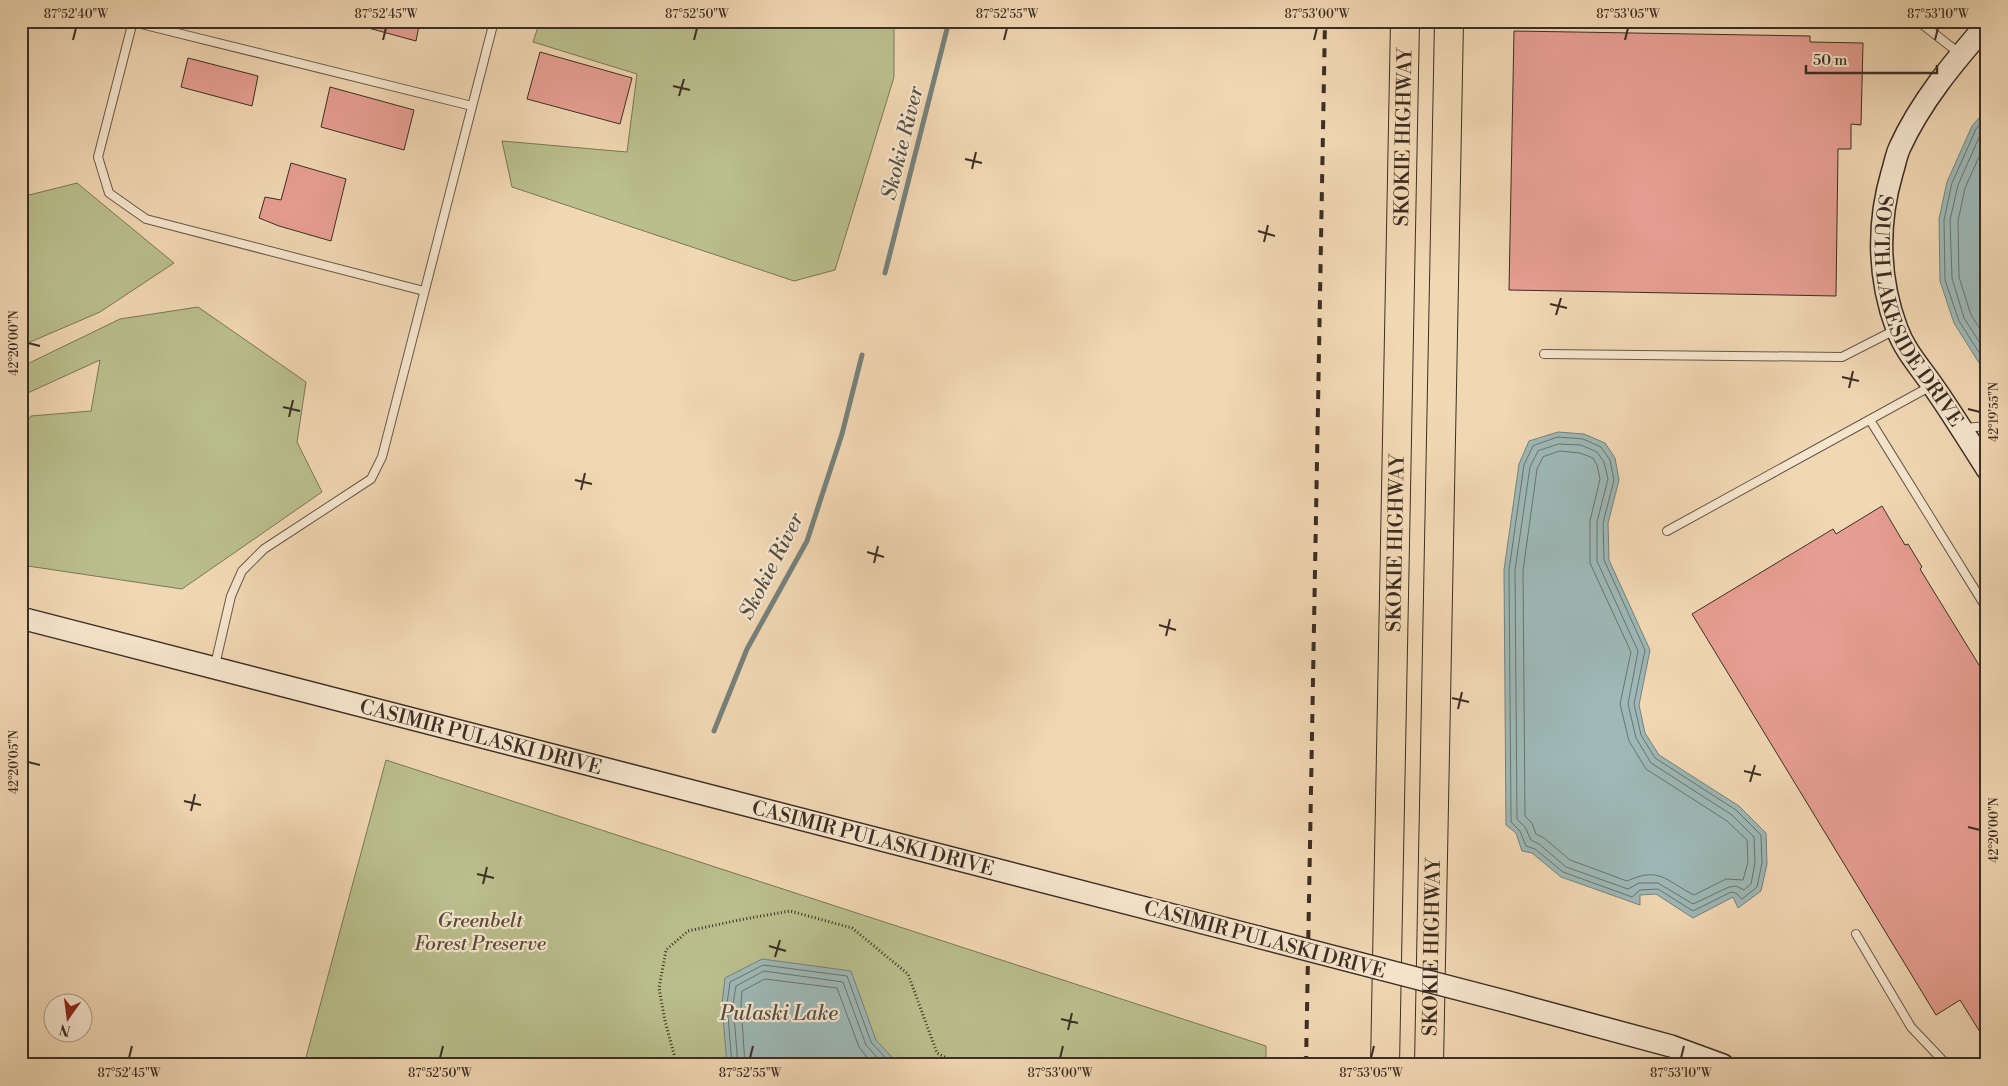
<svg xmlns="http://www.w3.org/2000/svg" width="2008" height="1086" viewBox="0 0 2008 1086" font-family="'Libre Bodoni',serif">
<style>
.green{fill:#babf8d;stroke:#7b7658}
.water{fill:#9db8b6;stroke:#76817c}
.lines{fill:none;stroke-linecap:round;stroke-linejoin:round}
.shore{stroke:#6c736d;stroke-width:1}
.stream{stroke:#76817c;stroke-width:5}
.building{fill:#e79f93;stroke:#3c2e24}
.lane-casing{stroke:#695848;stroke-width:10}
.secondary-casing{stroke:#3c2e24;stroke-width:24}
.highway-casing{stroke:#3c2e24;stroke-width:30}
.path{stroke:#3c2e24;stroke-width:3;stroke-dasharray:1 2.5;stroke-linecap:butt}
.lane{stroke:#f6e6ce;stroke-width:8}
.secondary{stroke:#f6e6ce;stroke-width:21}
.highway{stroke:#f1d8b4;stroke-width:28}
.rail{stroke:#3c2e24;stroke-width:4;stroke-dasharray:9 9;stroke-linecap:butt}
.secondary-bridge-casing{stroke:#3c2e24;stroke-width:24;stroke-linecap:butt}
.secondary-bridge{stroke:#f6e6ce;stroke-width:21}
.ticks{fill:none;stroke:#3c2e24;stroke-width:2}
.labels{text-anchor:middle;stroke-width:4.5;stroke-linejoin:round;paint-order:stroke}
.street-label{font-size:20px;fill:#3c2e24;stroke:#f6e6ce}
.park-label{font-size:20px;font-style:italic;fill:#554b39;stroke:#f6e6ce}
.water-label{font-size:21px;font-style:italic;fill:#545048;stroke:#f6e6ce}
.neatline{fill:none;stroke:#3c2e24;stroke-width:2}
.ticks-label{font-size:12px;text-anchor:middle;fill:#3c2e24}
</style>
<rect width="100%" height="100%" fill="#f1d8b4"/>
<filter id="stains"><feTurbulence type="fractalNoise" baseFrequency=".004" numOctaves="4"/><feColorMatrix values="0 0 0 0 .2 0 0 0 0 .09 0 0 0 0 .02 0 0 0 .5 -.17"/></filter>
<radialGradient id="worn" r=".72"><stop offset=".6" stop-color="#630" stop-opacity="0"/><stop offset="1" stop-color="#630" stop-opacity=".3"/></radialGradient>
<path class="green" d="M540 21H894V77L835 270 794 281 512 187 502 141 627 152 637 74 533 42Z
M77 183 174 263 100 312 21 346V197Z
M198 307 306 382 297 442 322 492 182 589 21 565V430L31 416 91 411 100 360 21 396V367L120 319Z
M386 760 1266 1046V1065H304Z"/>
<path class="water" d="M1987 109V372L1981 366 1954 323 1940 281 1939 219 1947 182 1972 126Z
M1558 432 1584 434 1605 443 1615 458 1619 480 1608 523 1609 560 1650 650 1639 705 1645 733 1659 755 1739 806 1766 833 1767 864 1761 891 1738 908 1733 897 1693 918 1656 894 1640 895V905L1561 877 1532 853 1522 851 1516 833 1506 825 1504 570 1519 464 1529 441Z
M762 959 851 971 876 1040 899 1065H727L722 1004 725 978Z"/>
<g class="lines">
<path class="shore" d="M1987 116 1976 129 1952 183 1944 220 1945 280 1959 321 1987 365
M1987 126 1981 133 1958 185 1950 220 1952 278 1964 318 1987 354
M1987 139 1965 188 1958 221 1959 277 1971 315 1987 340
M1558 437 1583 439 1601 447 1610 460 1614 480 1603 523 1604 560 1645 650 1634 704 1641 735 1655 758 1736 810 1761 835 1762 863 1757 887 1742 899 1736 893 1731 892 1693 911 1658 889 1640 890 1632 897 1563 872 1535 849 1526 846 1520 831 1511 822 1509 570 1524 465 1533 446Z
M1559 444 1581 445 1597 452 1604 462 1608 479 1597 522V561L1638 651 1628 704 1636 738 1651 763 1732 815 1754 837 1755 863 1751 884 1744 890 1736 886 1729 887 1693 904 1658 883H1639L1628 889 1566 867 1539 844 1531 840 1525 827 1517 819 1515 570 1530 467 1538 451Z
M1560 451 1580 453 1593 458 1597 465 1600 479 1590 521V563L1631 652 1620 704 1629 741 1646 769 1727 821 1747 840 1748 862 1743 880 1726 879 1694 895C1666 881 1660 866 1627 881L1570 860 1544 838 1536 834 1532 823 1525 816 1523 571 1537 469 1543 457Z
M732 1065 727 1004 730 982 763 965 847 976 871 1042 892 1065
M738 1065 733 1004 736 986 764 971 843 982 866 1045 884 1065
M745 1065 741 1004 742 991 765 979 837 988 859 1047 873 1065"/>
<path class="stream" d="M885 273 949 21
M714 731 747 649 807 541 842 434 862 355"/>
</g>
<path class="building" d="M362 21H420L416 41 361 26Z
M1514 31 1810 36V42L1863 43 1861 125 1851 124V149H1838L1836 296 1509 290Z
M540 52 632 78 620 124 527 99Z
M188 58 258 76 252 106 181 87Z
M330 87 414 110 404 150 321 127Z
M291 163 346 179 331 241 279 226 259 218 265 197 281 200Z
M1882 506 1905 545 1908 544 1922 567 1920 569 1987 678V1043L1960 1000 1936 1015 1692 614 1833 529 1836 534Z"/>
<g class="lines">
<g class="lane-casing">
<path id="lane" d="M133 21 98 157 109 193 146 219 424 291
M1918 21 1959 53
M133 22 472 106
M1544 354 1842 357 1895 330
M1870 420 1987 609
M1964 428 1987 426
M1667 531 1931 386
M215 665 231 596 242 571 264 549 371 479 382 457 494 21
M1856 934 1911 1027 1947 1065"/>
</g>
<g class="secondary-casing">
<g id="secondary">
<path id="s1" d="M1987 24C1954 62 1921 101 1900 147 1896 155 1895 164 1892 173 1877 224 1878 279 1897 329 1905 351 1920 367 1933 386 1952 413 1969 441 1987 469"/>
<path id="s2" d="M21 618 1258 937"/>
<path d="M1508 1002 1671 1046 1723 1065"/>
</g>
</g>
<g class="highway-casing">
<g id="highway">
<path id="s3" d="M1385 1065 1405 21"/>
<path id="s4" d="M1429 1065 1449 21"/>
</g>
</g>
<path class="path" d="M677 1065 665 1021 659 988 666 950 688 931 739 920 790 911 852 928 908 974 937 1053 960 1065
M1024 1065 1044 1060 1086 1065"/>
<use href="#lane" class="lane"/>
<use href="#secondary" class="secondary"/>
<use href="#highway" class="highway"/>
<path class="rail" d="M1306 1065 1325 21"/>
<g class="secondary-bridge-casing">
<path id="secondary-bridge" d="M1258 937 1508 1002"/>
</g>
<use href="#secondary-bridge" class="secondary-bridge"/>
</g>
<path class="ticks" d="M73 40 76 28M383 40 386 28M694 40 697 28M1004 40 1007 28M1314 40 1317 28M1625 40 1628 28M1935 40 1938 28M673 86 690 90M679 96 684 79M965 159 982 163M972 169 976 152M1258 231 1275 236M1264 242 1268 225M1550 304 1567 308M1556 315 1561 298M28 343 40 346M1842 377 1859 381M1849 388 1853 371M283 407 300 411M1968 409 1980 412M289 417 293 400M575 480 592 484M581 490 585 473M867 552 884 557M874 563 878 546M1159 625 1176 630M1166 636 1170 619M1452 698 1469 702M1458 709 1462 692M28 762 40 765M1744 771 1761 775M1750 782 1755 765M184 801 201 805M191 811 195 794M1968 827 1980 830M477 874 494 878M483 884 487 867M769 946 786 951M775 957 780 940M1061 1019 1078 1023M1068 1030 1072 1013M129 1058 132 1046M440 1058 443 1046M750 1058 753 1046M1060 1058 1063 1046M1371 1058 1374 1046M1681 1058 1684 1046"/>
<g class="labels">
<g class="street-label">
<text dy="7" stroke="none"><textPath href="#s3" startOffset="928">SKOKIE HIGHWAY</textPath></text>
<text dy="7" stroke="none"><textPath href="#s1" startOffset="326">SOUTH LAKESIDE DRIVE</textPath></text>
<text dy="7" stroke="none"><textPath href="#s3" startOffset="522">SKOKIE HIGHWAY</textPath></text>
<text dy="7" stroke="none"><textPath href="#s2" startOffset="475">CASIMIR PULASKI DRIVE</textPath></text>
<text dy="7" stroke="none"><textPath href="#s2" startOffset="880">CASIMIR PULASKI DRIVE</textPath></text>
<text transform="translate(1265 939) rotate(15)" y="7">CASIMIR PULASKI DRIVE</text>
<text dy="7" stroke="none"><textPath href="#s4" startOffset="118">SKOKIE HIGHWAY</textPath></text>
</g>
<g class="park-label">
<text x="480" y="927">Greenbelt<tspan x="480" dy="23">Forest Preserve</tspan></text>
</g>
<g class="water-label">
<text transform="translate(902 143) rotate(-76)" y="7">Skokie River</text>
<text transform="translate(771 566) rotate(-63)" y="7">Skokie River</text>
<text x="779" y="1020">Pulaski Lake</text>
</g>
</g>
<rect width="2008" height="1086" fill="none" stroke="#f1d8b4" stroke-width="55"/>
<g transform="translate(68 1018) rotate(194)"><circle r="24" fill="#f6e6ce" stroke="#ac9c8a"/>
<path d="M0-4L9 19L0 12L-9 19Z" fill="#8f2418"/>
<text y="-8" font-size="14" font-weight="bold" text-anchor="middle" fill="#3c2e24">N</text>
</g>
<path d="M1806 65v8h131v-8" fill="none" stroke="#3c2e24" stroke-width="2.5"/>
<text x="1813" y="65" font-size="15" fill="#3c2e24" stroke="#f6e6ce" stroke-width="4" paint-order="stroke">50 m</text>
<rect x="28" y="28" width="1952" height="1030" class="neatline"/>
<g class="ticks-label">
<text x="76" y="18">87°52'40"W</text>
<text x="386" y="18">87°52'45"W</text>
<text x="697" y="18">87°52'50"W</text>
<text x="1007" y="18">87°52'55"W</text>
<text x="1317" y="18">87°53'00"W</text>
<text x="1628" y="18">87°53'05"W</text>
<text x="1938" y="18">87°53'10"W</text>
<text transform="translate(14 343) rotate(-90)" y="4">42°20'00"N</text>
<text transform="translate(1994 412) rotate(-90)" y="4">42°19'55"N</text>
<text transform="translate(14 762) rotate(-90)" y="4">42°20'05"N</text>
<text transform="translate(1994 830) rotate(-90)" y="4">42°20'00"N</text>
<text x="129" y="1077">87°52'45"W</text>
<text x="440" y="1077">87°52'50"W</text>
<text x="750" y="1077">87°52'55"W</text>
<text x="1060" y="1077">87°53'00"W</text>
<text x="1371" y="1077">87°53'05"W</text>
<text x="1681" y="1077">87°53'10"W</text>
</g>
<rect width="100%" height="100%" filter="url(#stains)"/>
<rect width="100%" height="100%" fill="url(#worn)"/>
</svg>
